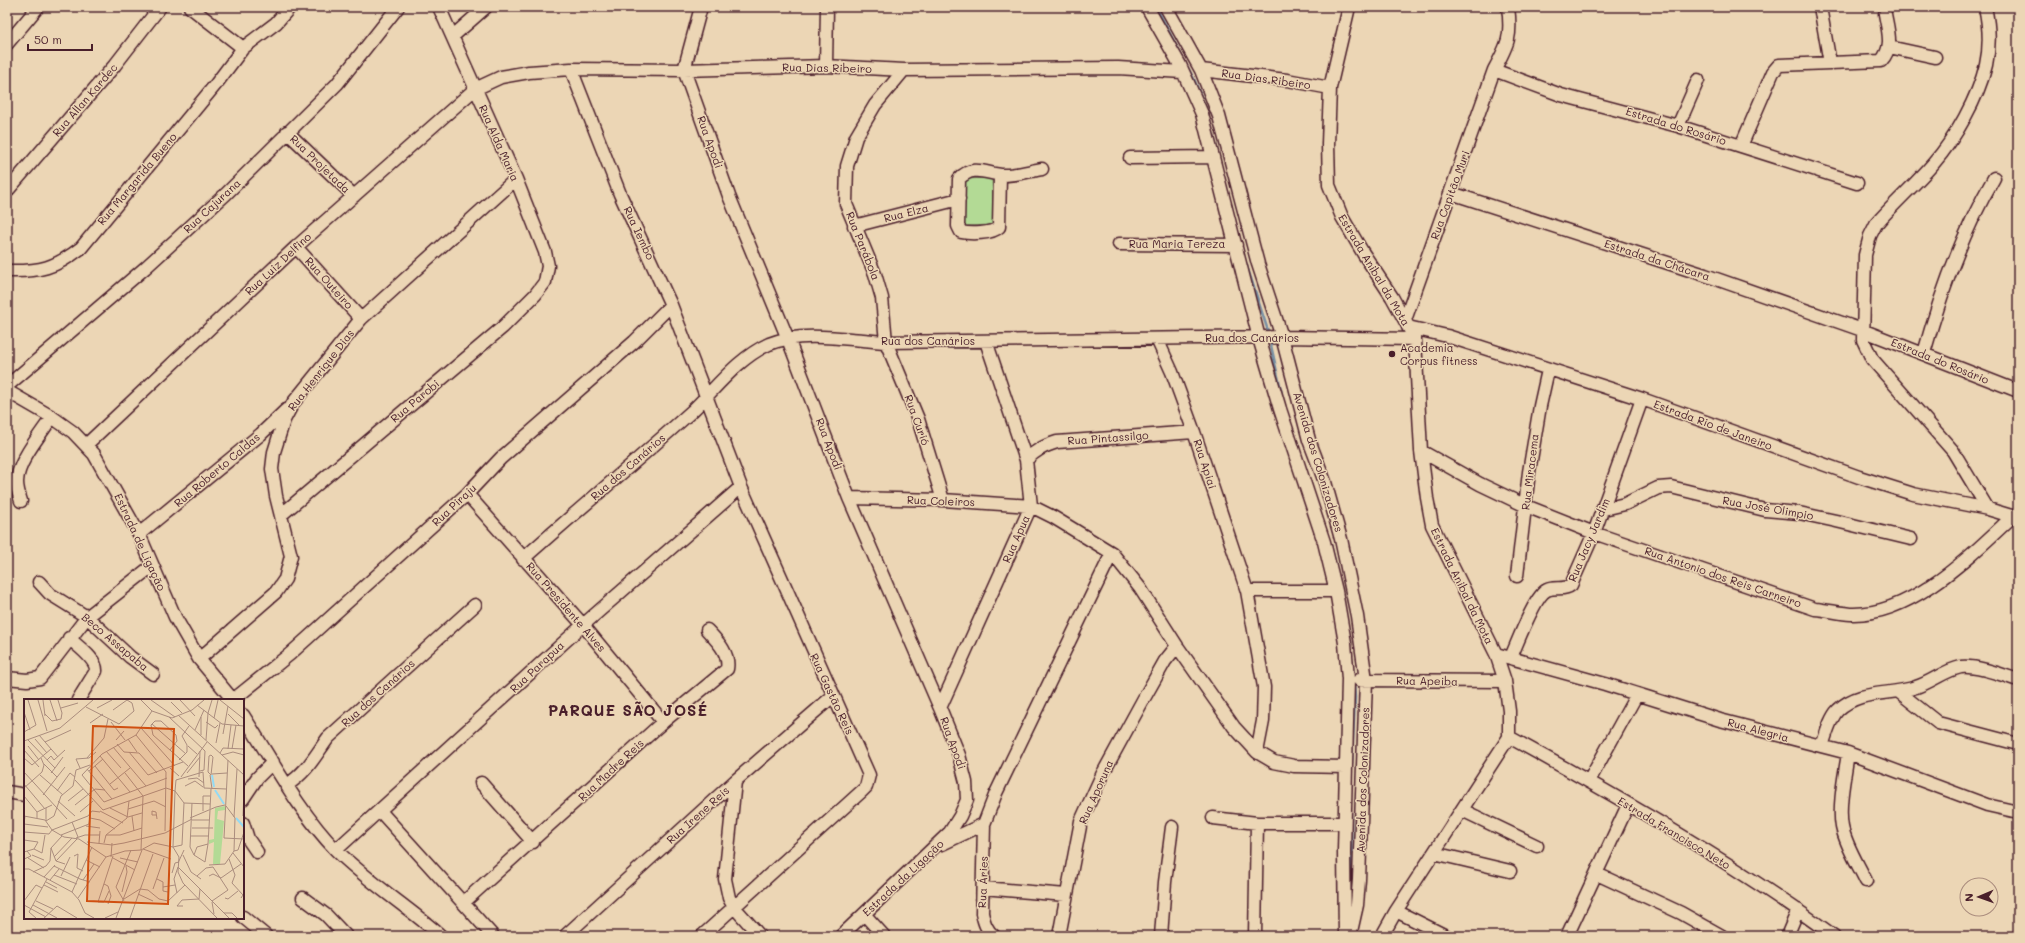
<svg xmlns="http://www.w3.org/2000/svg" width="2025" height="943" viewBox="0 0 2025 943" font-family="Mali,sans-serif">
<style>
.park{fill:#b3da95;stroke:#7e7c60}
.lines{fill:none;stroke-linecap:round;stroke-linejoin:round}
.stream{stroke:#768fa4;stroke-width:2.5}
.minor-casing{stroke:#4a1f2b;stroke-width:15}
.minor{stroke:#ecd6b5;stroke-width:12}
.poi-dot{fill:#4a1f2b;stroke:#ecd6b5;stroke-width:1.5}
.labels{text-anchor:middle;stroke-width:3;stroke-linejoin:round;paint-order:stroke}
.street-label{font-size:11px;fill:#4a1f2b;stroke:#ecd6b5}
.poi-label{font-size:11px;fill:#4a1f2b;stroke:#ecd6b5;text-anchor:start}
.district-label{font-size:15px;font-weight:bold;letter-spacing:1px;fill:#4a1f2b;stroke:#ecd6b5}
.inset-river{fill:none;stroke:#93daf4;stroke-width:2}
.inset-road{fill:none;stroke:#ab8d7e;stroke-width:1}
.view{fill:#d05011;fill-opacity:0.15;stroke:#d05011;stroke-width:2}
.inset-edge{fill:none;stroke:#4a1f2b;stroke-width:2}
</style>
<rect width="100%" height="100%" fill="#ecd6b5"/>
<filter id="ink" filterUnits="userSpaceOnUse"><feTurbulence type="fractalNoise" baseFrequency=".025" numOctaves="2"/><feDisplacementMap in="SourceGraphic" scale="8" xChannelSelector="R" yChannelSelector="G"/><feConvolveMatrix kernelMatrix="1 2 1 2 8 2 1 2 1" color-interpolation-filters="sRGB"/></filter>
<g filter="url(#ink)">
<path class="park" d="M992 178 994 225 964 226 962 179Z"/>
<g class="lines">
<path class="stream" d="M1156 7 1194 79 1206 109
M1213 133 1219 157
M1245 260 1269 334
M1270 341 1282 394
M1331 545 1336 566
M1352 764 1355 697 1353 669
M1351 813 1352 895"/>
<g class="minor-casing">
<path id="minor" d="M190 7 243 48
M701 7 684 70 729 196 788 339 849 498 940 708 959 755 966 782 967 800 960 816 950 832 841 936
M1147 7 1180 65 1202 114 1259 338 1280 409 1324 542 1336 591 1345 643 1348 679 1344 852 1345 936
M1166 7 1201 70 1219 116 1258 264 1282 337 1309 440 1325 482 1341 539 1357 616 1366 680 1359 880 1357 905 1350 936
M1349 7 1330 88 1328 144 1329 185 1342 217 1363 253 1392 297 1415 339 1421 451 1427 498 1432 525 1496 654 1505 681 1509 711V737L1396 911 1382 936
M1820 7 1830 63
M1985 7C1989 25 1990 47 1986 65 1978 98 1955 139 1933 164 1915 185 1894 203 1876 224L1870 236 1865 255 1863 340 1872 359 1953 451 1988 509
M453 36 486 7
M7 44 38 7
M1889 47 1935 57
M826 66 827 7
M571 69 620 194 671 305 741 487 869 775 866 787 862 791 702 936
M904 70 875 105 856 137 847 166 846 204 875 274 882 298 886 342 918 419 943 500
M1201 70 1287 80 1330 88
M1494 70 1561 95 1678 126 1857 183
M1678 126 1698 80
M287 132 354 196
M1741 146 1773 72 1779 65 1881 61C1894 47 1888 31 1885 14
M1130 158 1213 157
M1000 175 999 227C992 234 970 234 961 232L958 226 959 179C974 163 988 175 1004 175 1017 175 1030 171 1042 169
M7 191 115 65 160 7
M1451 193 1705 275 1862 330 2018 391
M854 226 959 199
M1119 244 1236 245
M296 247 361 319
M7 271C40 272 55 268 81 248L216 84 243 48 276 23 290 7
M1405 320 1494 70C1508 44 1512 37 1508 7
M1408 327 1447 336 1642 399 1859 477 1913 494 1988 509 2018 518
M1157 339 1172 372 1194 432 1247 591 1264 687 1263 721 1257 752
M1924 353C1941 292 1962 233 1994 178
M7 386 145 268 226 194 337 84 398 7
M7 391 52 417 73 432 94 454 139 534 175 617 199 659 233 700
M86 445 296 247 475 89 501 77 529 72 571 69 684 70 826 66 904 70 1118 68 1182 72
M1421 451 1480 484 1526 506 1594 533 1815 609C1827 610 1839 613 1851 614 1912 616 1971 555 2013 516
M1026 460C1036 450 1044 446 1057 442L1194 432
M467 494 583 625 663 722
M849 498 943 500 1031 506 1053 517 1112 553 1140 588 1177 646 1234 727 1257 752 1274 762 1294 766 1346 767
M21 501C19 495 17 489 17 482 17 462 41 434 52 417
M1604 509 1625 504 1658 488 1671 487 1765 510 1799 513 1836 521 1911 539
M281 515 503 327 535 295 545 282 548 266 545 252 516 179 439 7
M139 534 261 434 286 410
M523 559C579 509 637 461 692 411 716 388 738 358 769 344 802 330 851 340 886 342L1282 337 1415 339
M1517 576 1529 472 1540 406 1548 370
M39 582 50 594 87 617 130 657 153 674
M1247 591H1336
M69 638C77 646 97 659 96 671L78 700
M1496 654 1605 684 1720 720 1848 753 1987 805 2018 812
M1511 657C1517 644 1535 595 1547 590 1555 586 1564 591 1571 585L1594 533 1642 399
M199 659 276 592 285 579 291 556 276 496 272 469 274 452 284 420 293 403 361 319 516 179
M7 678 27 680 40 678 87 617 152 566
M1359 680 1505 681
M1899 692 1938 723 2018 744
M233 700 290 654 467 494 501 458 634 342 671 305
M940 708 1031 506 1026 460 986 341
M243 715C272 760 298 811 336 850 368 882 407 906 441 936
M1509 737C1620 798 1732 862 1834 936
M1822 746C1826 735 1830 718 1838 710 1860 689 1890 696 1916 687 1932 682 1945 670 1961 667 1976 665 2003 675 2018 680
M1848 753C1845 774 1838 806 1842 827 1846 846 1858 864 1866 881
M735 781 725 879 729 898 734 907 760 936
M1589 781 1637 694
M481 783 533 842
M287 785C307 772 315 756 328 738L475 605
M7 792 25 795
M243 799 257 778 273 762
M1462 810 1537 846
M380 811 493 936
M1213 818 1257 823H1344
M243 823 248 839 257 852
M984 824 982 913C984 922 986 930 994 936
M942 844 984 824 996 793 1112 553
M336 850 583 625 741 487
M1434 853 1510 871
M1597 874 1681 913 1722 936
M983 888 1066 895
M303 898 326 915 346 936
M463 903 663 722 727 669C730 653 717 641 707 630
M1396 911 1446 936
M864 914 884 936
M243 917 266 936
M565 936 735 781 833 696
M1059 936 1081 821 1102 775 1143 700 1165 661 1177 646
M1161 936 1165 882 1172 827
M1255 936 1257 823
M1567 936 1628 805
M1787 936 1798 910"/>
</g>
<use href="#minor" class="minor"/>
</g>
</g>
<circle class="poi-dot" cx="1392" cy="354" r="4"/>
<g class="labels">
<g class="street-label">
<text transform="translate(827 68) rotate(1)" y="4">Rua Dias Ribeiro</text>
<text transform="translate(1266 79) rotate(8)" y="4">Rua Dias Ribeiro</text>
<text transform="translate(85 100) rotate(-49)" y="4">Rua Allan Kardec</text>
<text transform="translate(1676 126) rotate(17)" y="4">Estrada do Rosário</text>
<text transform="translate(710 142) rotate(70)" y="4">Rua Apodi</text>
<text transform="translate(499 143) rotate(66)" y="4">Rua Alda Maria</text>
<text transform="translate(320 164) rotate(44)" y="4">Rua Projetada</text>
<text transform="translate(137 179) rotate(-50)" y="4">Rua Margarida Bueno</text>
<text transform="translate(1450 195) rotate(-70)" y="4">Rua Capitão Muri</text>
<text transform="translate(212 206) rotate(-43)" y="4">Rua Cajurana</text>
<text transform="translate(906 213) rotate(-14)" y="4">Rua Elza</text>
<text transform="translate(639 233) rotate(65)" y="4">Rua Iembo</text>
<text x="1177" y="248">Rua Maria Tereza</text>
<text transform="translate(863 246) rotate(68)" y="4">Rua Parábola</text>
<text transform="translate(1657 260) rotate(18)" y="4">Estrada da Chácara</text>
<text transform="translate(278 264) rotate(-43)" y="4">Rua Luiz Delfino</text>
<text transform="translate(1374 270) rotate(59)" y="4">Estrada Anibal da Mota</text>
<text transform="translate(329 283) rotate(48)" y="4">Rua Outeiro</text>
<text x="1252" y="342">Rua dos Canários</text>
<text x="928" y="345">Rua dos Canários</text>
<text transform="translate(1940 361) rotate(22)" y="4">Estrada do Rosário</text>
<text transform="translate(321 370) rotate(-52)" y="4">Rua Henrique Dias</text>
<text transform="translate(415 401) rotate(-40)" y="4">Rua Parobi</text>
<text transform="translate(917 420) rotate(70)" y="4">Rua Curió</text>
<text transform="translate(1713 425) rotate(20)" y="4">Estrada Rio de Janeiro</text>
<text transform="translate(1108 438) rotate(-4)" y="4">Rua Pintassilgo</text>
<text transform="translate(829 444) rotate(69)" y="4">Rua Apodi</text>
<text transform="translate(1318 462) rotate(73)" y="4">Avenida dos Colonizadores</text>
<text transform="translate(1205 464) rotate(72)" y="4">Rua Apiai</text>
<text transform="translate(628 467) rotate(-41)" y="4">Rua dos Canários</text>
<text transform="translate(217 470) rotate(-40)" y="4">Rua Roberto Caldas</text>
<text transform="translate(1530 472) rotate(-83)" y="4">Rua Miracema</text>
<text transform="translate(941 501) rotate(2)" y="4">Rua Coleiros</text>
<text transform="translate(454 505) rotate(-43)" y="4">Rua Piraju</text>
<text transform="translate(1768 508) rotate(10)" y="4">Rua José Olimpio</text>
<text transform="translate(1016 539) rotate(-66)" y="4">Rua Apua</text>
<text transform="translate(1589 540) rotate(-67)" y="4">Rua Jacy Jardim</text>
<text transform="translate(140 542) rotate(65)" y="4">Estrada de Ligação</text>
<text transform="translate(1723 577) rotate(19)" y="4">Rua Antonio dos Reis Carneiro</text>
<text transform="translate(1462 586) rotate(64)" y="4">Estrada Anibal da Mota</text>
<text transform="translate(566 607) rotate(49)" y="4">Rua Presidente Alves</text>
<text transform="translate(115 642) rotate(40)" y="4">Beco Assapaba</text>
<text transform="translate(537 667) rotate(-43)" y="4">Rua Parapua</text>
<text transform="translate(1427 681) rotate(1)" y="4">Rua Apeiba</text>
<text transform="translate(378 693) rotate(-42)" y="4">Rua dos Canários</text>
<text transform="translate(832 694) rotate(65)" y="4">Rua Gastão Reis</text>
<text transform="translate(1758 730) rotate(15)" y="4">Rua Alegria</text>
<text transform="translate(953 743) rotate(70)" y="4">Rua Apodi</text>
<text transform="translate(611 770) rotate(-43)" y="4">Rua Madre Reis</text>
<text transform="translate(1363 780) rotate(-88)" y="4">Avenida dos Colonizadores</text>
<text transform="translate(1096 792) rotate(-66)" y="4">Rua Aporuna</text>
<text transform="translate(698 815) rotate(-42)" y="4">Rua Irene Reis</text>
<text transform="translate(1674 833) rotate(31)" y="4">Estrada Francisco Neto</text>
<text transform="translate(903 878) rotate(-43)" y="4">Estrada da Ligação</text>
<text transform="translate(983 882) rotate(-88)" y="4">Rua Áries</text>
</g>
<g class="poi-label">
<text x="1400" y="352">Academia<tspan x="1400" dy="13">Corpus fitness</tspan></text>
</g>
<g class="district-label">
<text x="628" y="716">PARQUE SÃO JOSÉ</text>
</g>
</g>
<g transform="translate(24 699)">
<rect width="220" height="220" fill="#ecd6b5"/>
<path d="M201 107V111L194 112 193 120 200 122 196 165H189L190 143 185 145V141L190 140 191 109Z" fill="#b3da95"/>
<path class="inset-river" d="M188 76 190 88M191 91 200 105M212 119 220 128"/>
<path class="inset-road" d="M14 1 23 32M19 1 21 17M26 1 33 22M117 1 128 12 148 19 168 11 180 1M127 1 151 18M156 1 171 17M196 1 220 20M147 3 158 14M173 6 198 25 220 27M62 8 95 25 110 12 108 4 103 1M37 9 54 4M73 9 88 1M89 11 103 1M128 12 112 36 78 55 58 76 80 103 143 79M0 13 6 31M184 14 188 1M21 15 28 22 37 20 38 14 34 1M204 15 216 27M154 16 220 76M145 18 181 52 180 71 176 72M190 19 194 1M87 23 101 41M182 23 191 29 194 26M66 24 79 15M128 25 162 55M117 29 151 67M171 31 180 11M0 33 12 26 4 1M199 35 204 7M15 36 34 58M112 36 142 73 141 132M152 36 137 22H131L127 26 129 36 164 67M177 36V18M11 40 23 54M104 40 113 53M4 41 31 69 27 74M92 41 100 32M182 41 184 14M0 42 36 29 69 1M21 43 47 31M192 44 196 24M93 45 100 53 115 54 133 74M4 47 15 61M164 47 173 55M89 48 122 87M204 50 207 26M208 50 212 26M0 51 15 68M146 51 153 42 152 36M82 52 97 69M105 53 124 76 159 63M196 54 199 49 220 50M187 56 189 58 187 76 184 73 185 57ZM198 56 209 53 220 56M76 57 106 93M0 59 8 66 27 50M63 59 80 39 84 20M23 61 27 57 30 61 41 51M155 61 163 53V46L158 37 165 27M204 61 200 139 220 140M20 65 33 78M71 67 90 91 94 89M31 69 39 58M56 69 52 60 65 59 72 53M146 69 155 77M63 70 88 100M65 72 79 60M0 73 43 120M101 74 119 97 117 151M163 74 176 58M188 75 203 74M16 76 39 96M186 76 188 90M157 78 183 43M175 78 176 52M164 80 173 79 180 84M51 81 79 111 142 89 151 92 160 104 158 146 149 148 151 92 152 81 179 73 180 89 202 90M0 85 21 110M86 85 106 69M161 87 171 82 179 88M0 89 18 73 20 66 17 59M33 92 46 74 51 78M19 96 41 68M0 97 13 113V119M34 102 51 117M44 102 59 90M160 104 186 105M168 104 166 148 170 156 181 163M51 106 71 90 81 91M202 107 211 119 210 152M86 109 104 118 118 114M104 110 130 102 142 108M186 110 187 90M76 112 99 124M179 112V97H186M13 113 28 106M56 113 69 102M132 116H128V112L132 113 133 120M0 117 21 121 28 131 40 138 55 140 82 158 101 152 117 151 130 144 149 148 155 158 154 173 159 184 193 219M1 117 0 125 24 128M108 117 110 132M219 117 220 89M210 118 213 70M66 119 76 121 91 130M166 119 192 108 201 106M168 121H185M22 122 30 117 37 97 49 87 52 71 66 66M22 122V109M48 123 54 138M62 127 76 129M168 129H189M0 133 25 135 28 131 64 117 68 112 76 113M37 136 65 125 66 116M82 136H96L118 129M167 137H185M52 139 61 136H76M0 141 14 143 10 150M63 143 88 146 100 144 141 134 168 120M75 144 76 132M80 144 82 136 103 119 105 102M184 145 186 111M27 149 32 162 41 165M119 150 147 160M214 151 220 133M0 153 10 150 18 154 21 136M209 154 220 168M8 156 20 161M159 156 167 173 177 180M170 156 173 148 184 145 181 163M50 157 54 155 53 169 59 172M30 158 48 139M87 158 88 144M4 159 20 169M89 159 111 171M96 159 114 163M0 160 7 157 3 152M205 160 211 176 208 184M62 161 76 168M32 162 53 140M154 164 160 151M185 166 201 165 210 152 214 151M30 167 56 180 66 183M182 169 189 168 204 191 188 202M0 170H5L48 193 55 201 61 214 70 219M9 173 22 167 26 162 27 149 38 137M148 174 151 164 155 163M30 176 53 185M37 177 46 158M173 177 182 169M185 177 189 175 197 179 217 165M20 178 31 166M133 180 139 183V192L144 193M26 181 35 170M59 181 70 165M22 183 33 189M208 184 219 196 217 199M80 185 84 187 87 197 84 205M20 186 34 193M139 188 151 186M129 190 140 159M85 192 80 203H74L89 157M48 193 68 148M98 193 103 173 102 167M153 194 150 180 154 168 205 219M114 195 129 202M54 199 82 158M201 199 204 200 214 192M100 200 116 190 124 191 135 200 144 202 161 186M0 202 12 186 18 189M12 202 29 210M100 202 92 188 107 151M188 203 190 215M0 206 22 218M9 206 33 219M159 207H153L158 201 175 200 176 190M200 214H208L213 219M12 219 5 213 23 180M20 219 33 207 53 219M81 219 94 213M92 219 118 151M106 219 129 155"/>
<path class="view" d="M69 27 150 30 144 205 63 202Z"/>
<rect width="220" height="220" class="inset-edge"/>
</g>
<rect width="2025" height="943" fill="none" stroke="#ecd6b5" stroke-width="24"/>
<rect x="12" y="12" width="2001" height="919" fill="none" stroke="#4a1f2b" stroke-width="1.5" filter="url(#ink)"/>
<g transform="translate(1979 897) rotate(268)"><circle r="19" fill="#ecd6b5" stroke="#ab8d7e"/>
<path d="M0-3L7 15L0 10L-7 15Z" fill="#4a1f2b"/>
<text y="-6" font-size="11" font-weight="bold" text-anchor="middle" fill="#4a1f2b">N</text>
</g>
<path d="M28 44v6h64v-6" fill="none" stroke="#4a1f2b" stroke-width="2"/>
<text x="34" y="44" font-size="12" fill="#4a1f2b" stroke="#ecd6b5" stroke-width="3" paint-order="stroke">50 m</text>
</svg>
